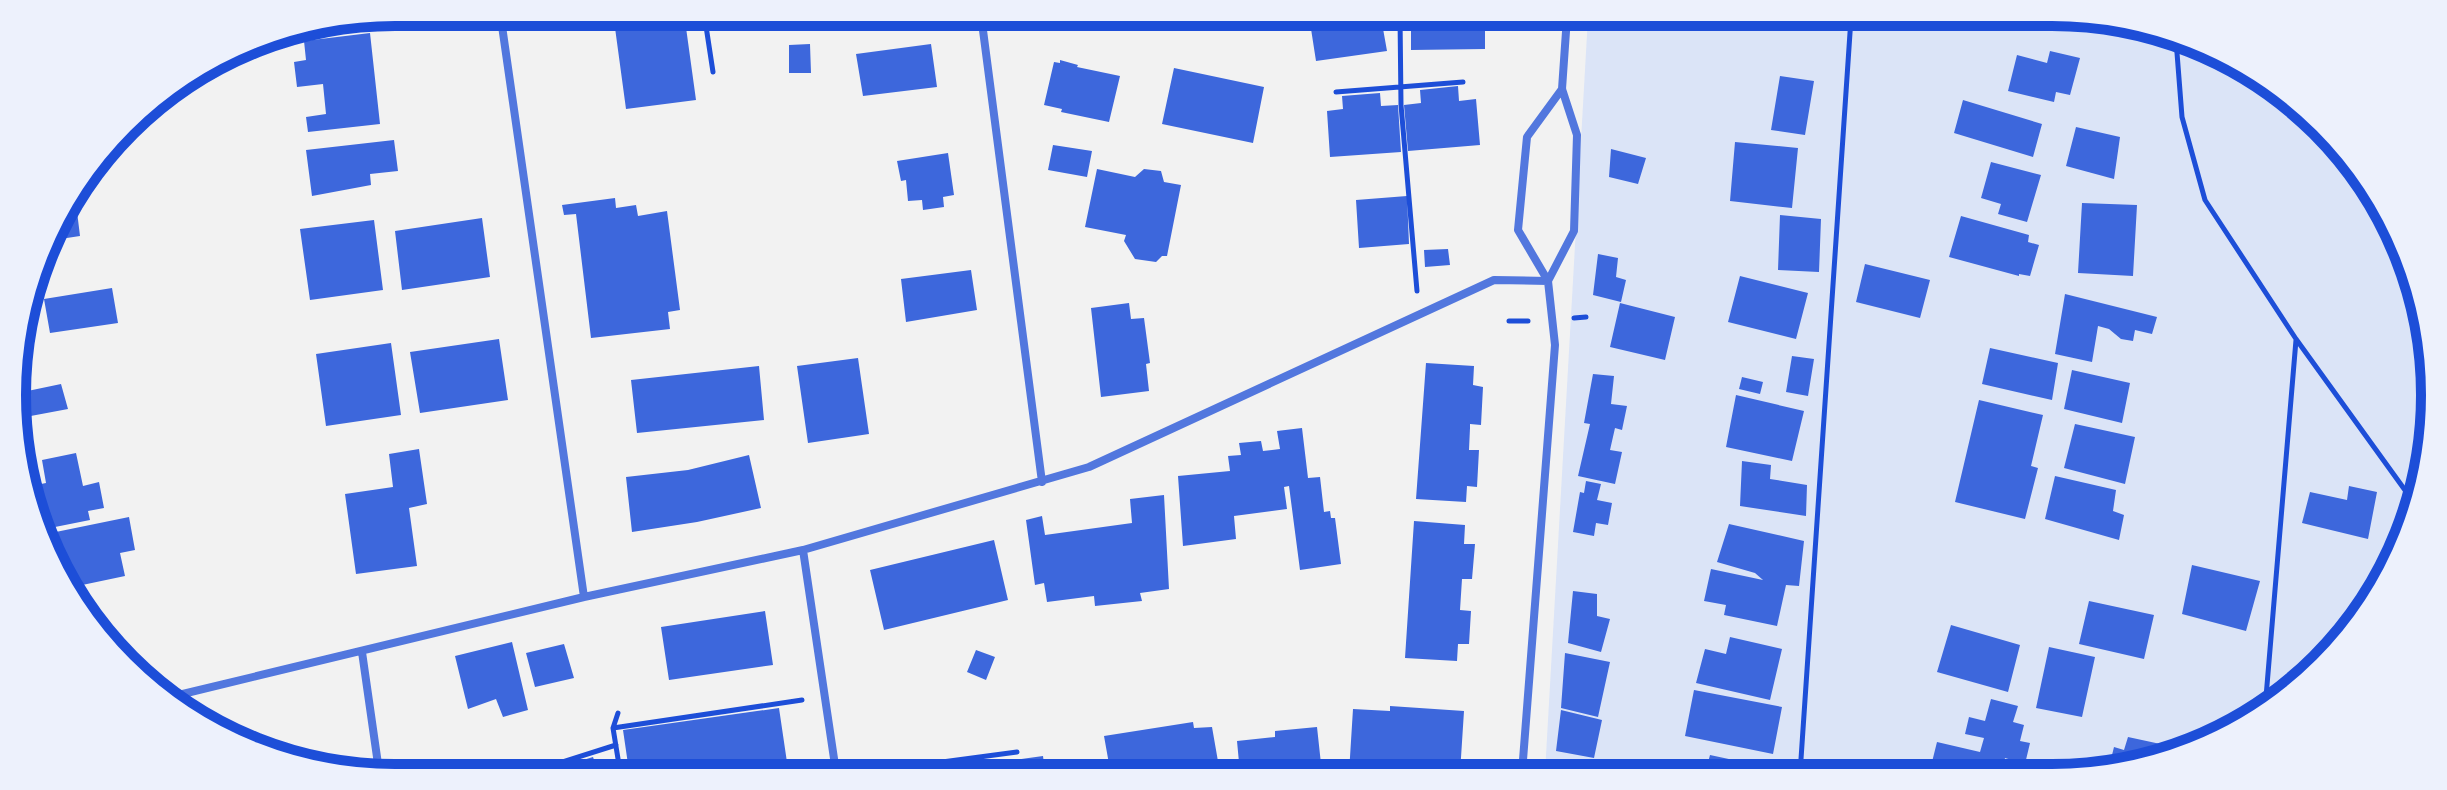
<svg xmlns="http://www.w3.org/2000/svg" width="2447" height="790" viewBox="0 0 2447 790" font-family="'Noto Serif',serif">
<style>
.green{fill:#dbe4f7}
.building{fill:#3d67dc}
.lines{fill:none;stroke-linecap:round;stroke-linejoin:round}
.path{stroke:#1d4ed8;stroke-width:5}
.minor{stroke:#5277de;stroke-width:8}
.rim{fill:none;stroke:#1d4ed8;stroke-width:10}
</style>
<rect width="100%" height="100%" fill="#f2f2f2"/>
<path class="green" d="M1588 17 2127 19 2265 77 2371 183 2428 321V470L2384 586 2305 683 2221 739 2102 775 1545 773Z"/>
<path class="building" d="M613 13H684L696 100 626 109Z
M1309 16H1388L1389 22 1382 23 1387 51 1316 61Z
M1411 16 1485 17V49L1411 50Z
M370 33 380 124 308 132 306 117 326 114 323 84 297 87 294 62 306 60 304 41Z
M810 44 811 73H789V45Z
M931 44 937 87 863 96 856 54Z
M2050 51 2080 58 2070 95 2056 92 2054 102 2008 91 2017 55 2047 63Z
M1060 60 1078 65 1077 67 1120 76 1109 122 1061 112 1062 109 1044 105 1054 62 1060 63Z
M1174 68 1264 87 1253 143 1162 124Z
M1780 76 1814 81 1805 135 1771 130Z
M1458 86 1459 101 1476 99 1480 145 1408 151 1404 105 1421 103 1420 90Z
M1380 93 1381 106 1398 105 1401 152 1330 157 1327 111 1343 109 1342 96Z
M1963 100 2042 124 2033 157 1954 133Z
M143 107 145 126 126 129 142 107Z
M2076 127 2120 137 2114 179 2066 166Z
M394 140 398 171 370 174 371 185 312 196 306 150Z
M1735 142 1798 148 1792 208 1730 201Z
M1053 145 1092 151 1087 177 1048 170Z
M1611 149 1646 158 1638 184 1609 177Z
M948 153 954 195 943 197 944 207 923 210 922 200 908 201 906 180 901 181 897 161Z
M1991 162 2041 175 2027 222 1998 214 2001 204 1981 198Z
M1097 169 1135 177 1144 169 1161 171 1164 182 1181 185 1167 256H1162L1156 262 1135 259 1124 241 1126 235 1085 227Z
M75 195 80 236 47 241 52 225Z
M1407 196 1409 244 1359 248 1356 200Z
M615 198 616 208 636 205 638 216 667 211 680 310 668 312 670 329 591 338 576 214 564 215 562 205Z
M2082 203 2137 205 2133 276 2078 273Z
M1780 215 1821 219 1819 272 1778 270Z
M1961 216 2029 235 2028 242 2039 245 2030 276 2019 274V276L1949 257Z
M482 218 490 277 402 290 395 231Z
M374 220 383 290 310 300 300 229Z
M1448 249 1450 265 1425 267 1424 250Z
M1598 254 1618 258 1616 277 1626 280 1621 302 1593 295Z
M1865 264 1930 280 1920 318 1856 302Z
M971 270 977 310 906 322 901 279Z
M1740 276 1808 293 1796 339 1728 322Z
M112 288 118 323 50 333 44 299Z
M2065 294 2157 317 2152 334 2135 330 2133 341 2121 339 2109 329 2098 326 2092 362 2055 354Z
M28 303 34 342 15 345 23 318Z
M1129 303 1131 319 1144 318 1150 363 1146 364 1149 391 1101 397 1091 308Z
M1620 303 1675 317 1665 360 1610 347Z
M499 339 508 400 420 413 410 352Z
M391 343 401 415 326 426 316 354Z
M1990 348 2058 363 2052 400 1982 384Z
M1792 356 1814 359 1808 396 1786 392Z
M858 358 869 434 808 443 797 366Z
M1426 363 1474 366 1473 385 1483 387 1481 425 1470 424V428L1469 450H1479L1477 487 1467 486 1466 502 1416 499Z
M759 366 764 420 637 433 631 380Z
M2072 370 2130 383 2122 423 2064 409Z
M1593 374 1614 376 1611 404 1627 406 1622 430 1615 428 1610 450 1622 452 1615 484 1578 476 1590 424 1584 423Z
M1742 377 1763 382 1760 394 1739 389Z
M61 384 68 409 20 418 18 393Z
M1736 395 1804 411 1792 461 1726 447Z
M1979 400 2043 415 2031 466 2038 468 2025 519 1955 502Z
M2075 424 2135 437 2125 484 2064 468Z
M1302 428 1308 478 1320 477 1324 512 1330 511 1331 518H1335L1341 564 1300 570 1289 486 1284 487 1287 509 1234 516 1236 539 1183 546 1178 476 1230 471 1228 456 1241 455 1239 443 1261 441 1263 451 1280 449 1277 431Z
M419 449 427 504 409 508 417 566 356 574 345 494 393 487 389 454Z
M76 453 83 486 99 482 104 508 88 511 90 520 45 529 36 485 46 483 42 460Z
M749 455 761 508 697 522 632 532 626 477 688 470Z
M1742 461 1771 465 1770 479 1807 485 1806 516 1740 506Z
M2055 476 2116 490 2113 511 2124 515 2119 540 2045 519Z
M1586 481 1601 484 1597 500 1612 503 1608 525 1596 523 1594 536 1573 532 1580 492 1584 493Z
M2349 486 2377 492 2368 539 2302 523 2310 492 2347 500Z
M1164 495 1169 589 1140 593 1142 601 1095 606 1094 596 1047 602 1044 583 1035 585 1026 520 1042 516 1045 535 1132 523 1130 499Z
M129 517 135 550 120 553 125 576 68 588 48 546 46 534Z
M1414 521 1465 525 1464 544H1475L1472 579H1462L1460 610 1471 611 1469 644H1458L1457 661 1405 658Z
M1729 524 1804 541 1799 586 1786 585 1777 626 1724 615 1726 605 1704 601 1711 569 1763 580 1755 573 1717 562Z
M994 540 1008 600 884 630 870 570Z
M2192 565 2260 581 2246 631 2182 614Z
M1573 591 1597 594V616L1610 619 1601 652 1568 643Z
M2089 601 2154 615 2144 659 2079 644Z
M765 611 773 665 669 680 661 627Z
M1951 625 2020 645 2008 692 1937 672Z
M1730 637 1782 649 1770 700 1696 683 1705 649 1726 654Z
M512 642 528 710 503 717 496 699 468 709 455 656Z
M564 644 574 678 535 687 526 653Z
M2049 647 2095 657 2082 717 2036 708Z
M976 650 995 657 986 680 967 672Z
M1565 653 1610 662 1598 717 1561 708Z
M1694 690 1782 707 1773 754 1685 736Z
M1991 699 2018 706 2013 722 2024 725 2020 741 2030 743 2025 764 2005 758 2001 774H1929L1937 742 1980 752 1984 738 1965 734 1969 717 1985 721Z
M1390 706 1464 711 1460 773H1349L1353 709 1390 711Z
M779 708 788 769 766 772 629 771 623 730Z
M1561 710 1602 720 1594 758 1556 751Z
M1193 722 1194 728 1212 727 1219 767 1199 773 1124 772 1122 761 1109 764 1104 736Z
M1317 727 1322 773H1240L1237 741 1275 737V731Z
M2128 737 2179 748 2181 739 2204 744 2096 775 2099 756 2111 759 2114 747 2124 750Z
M1710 755 1771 768 1770 774H1705Z
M1043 756 1045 772H944L943 770Z
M593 757 598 771H551L550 770Z"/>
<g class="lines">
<path class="path" d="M704 13 713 72
M1400 16 1401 105 1417 291
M2176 40 2182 117 2205 200 2296 339 2415 504
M1336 92 1463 82
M1574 318 1586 317
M1509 321H1528
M2265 709 2296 340
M618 713 613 728 620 771
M613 728 802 700
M534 771 616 745
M867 772 1017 752
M1800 774 1851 18"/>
<path class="minor" d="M500 12 584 597
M981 15 1042 482
M1548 281 1574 231 1577 135 1562 89 1567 17
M803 550 836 772
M362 652 379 771
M166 698 584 597 803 550 1089 467 1494 280 1548 281
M1522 773 1555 345 1548 281 1518 230 1527 137 1562 89"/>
</g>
<path d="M0 0H2447V790H0ZM395 26H2052A369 369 0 0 1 2421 395V395A369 369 0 0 1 2052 764H395A369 369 0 0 1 26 395V395A369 369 0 0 1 395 26Z" fill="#edf1fc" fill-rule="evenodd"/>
<path class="rim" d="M395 26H2052A369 369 0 0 1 2421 395V395A369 369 0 0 1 2052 764H395A369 369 0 0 1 26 395V395A369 369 0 0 1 395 26Z"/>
</svg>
